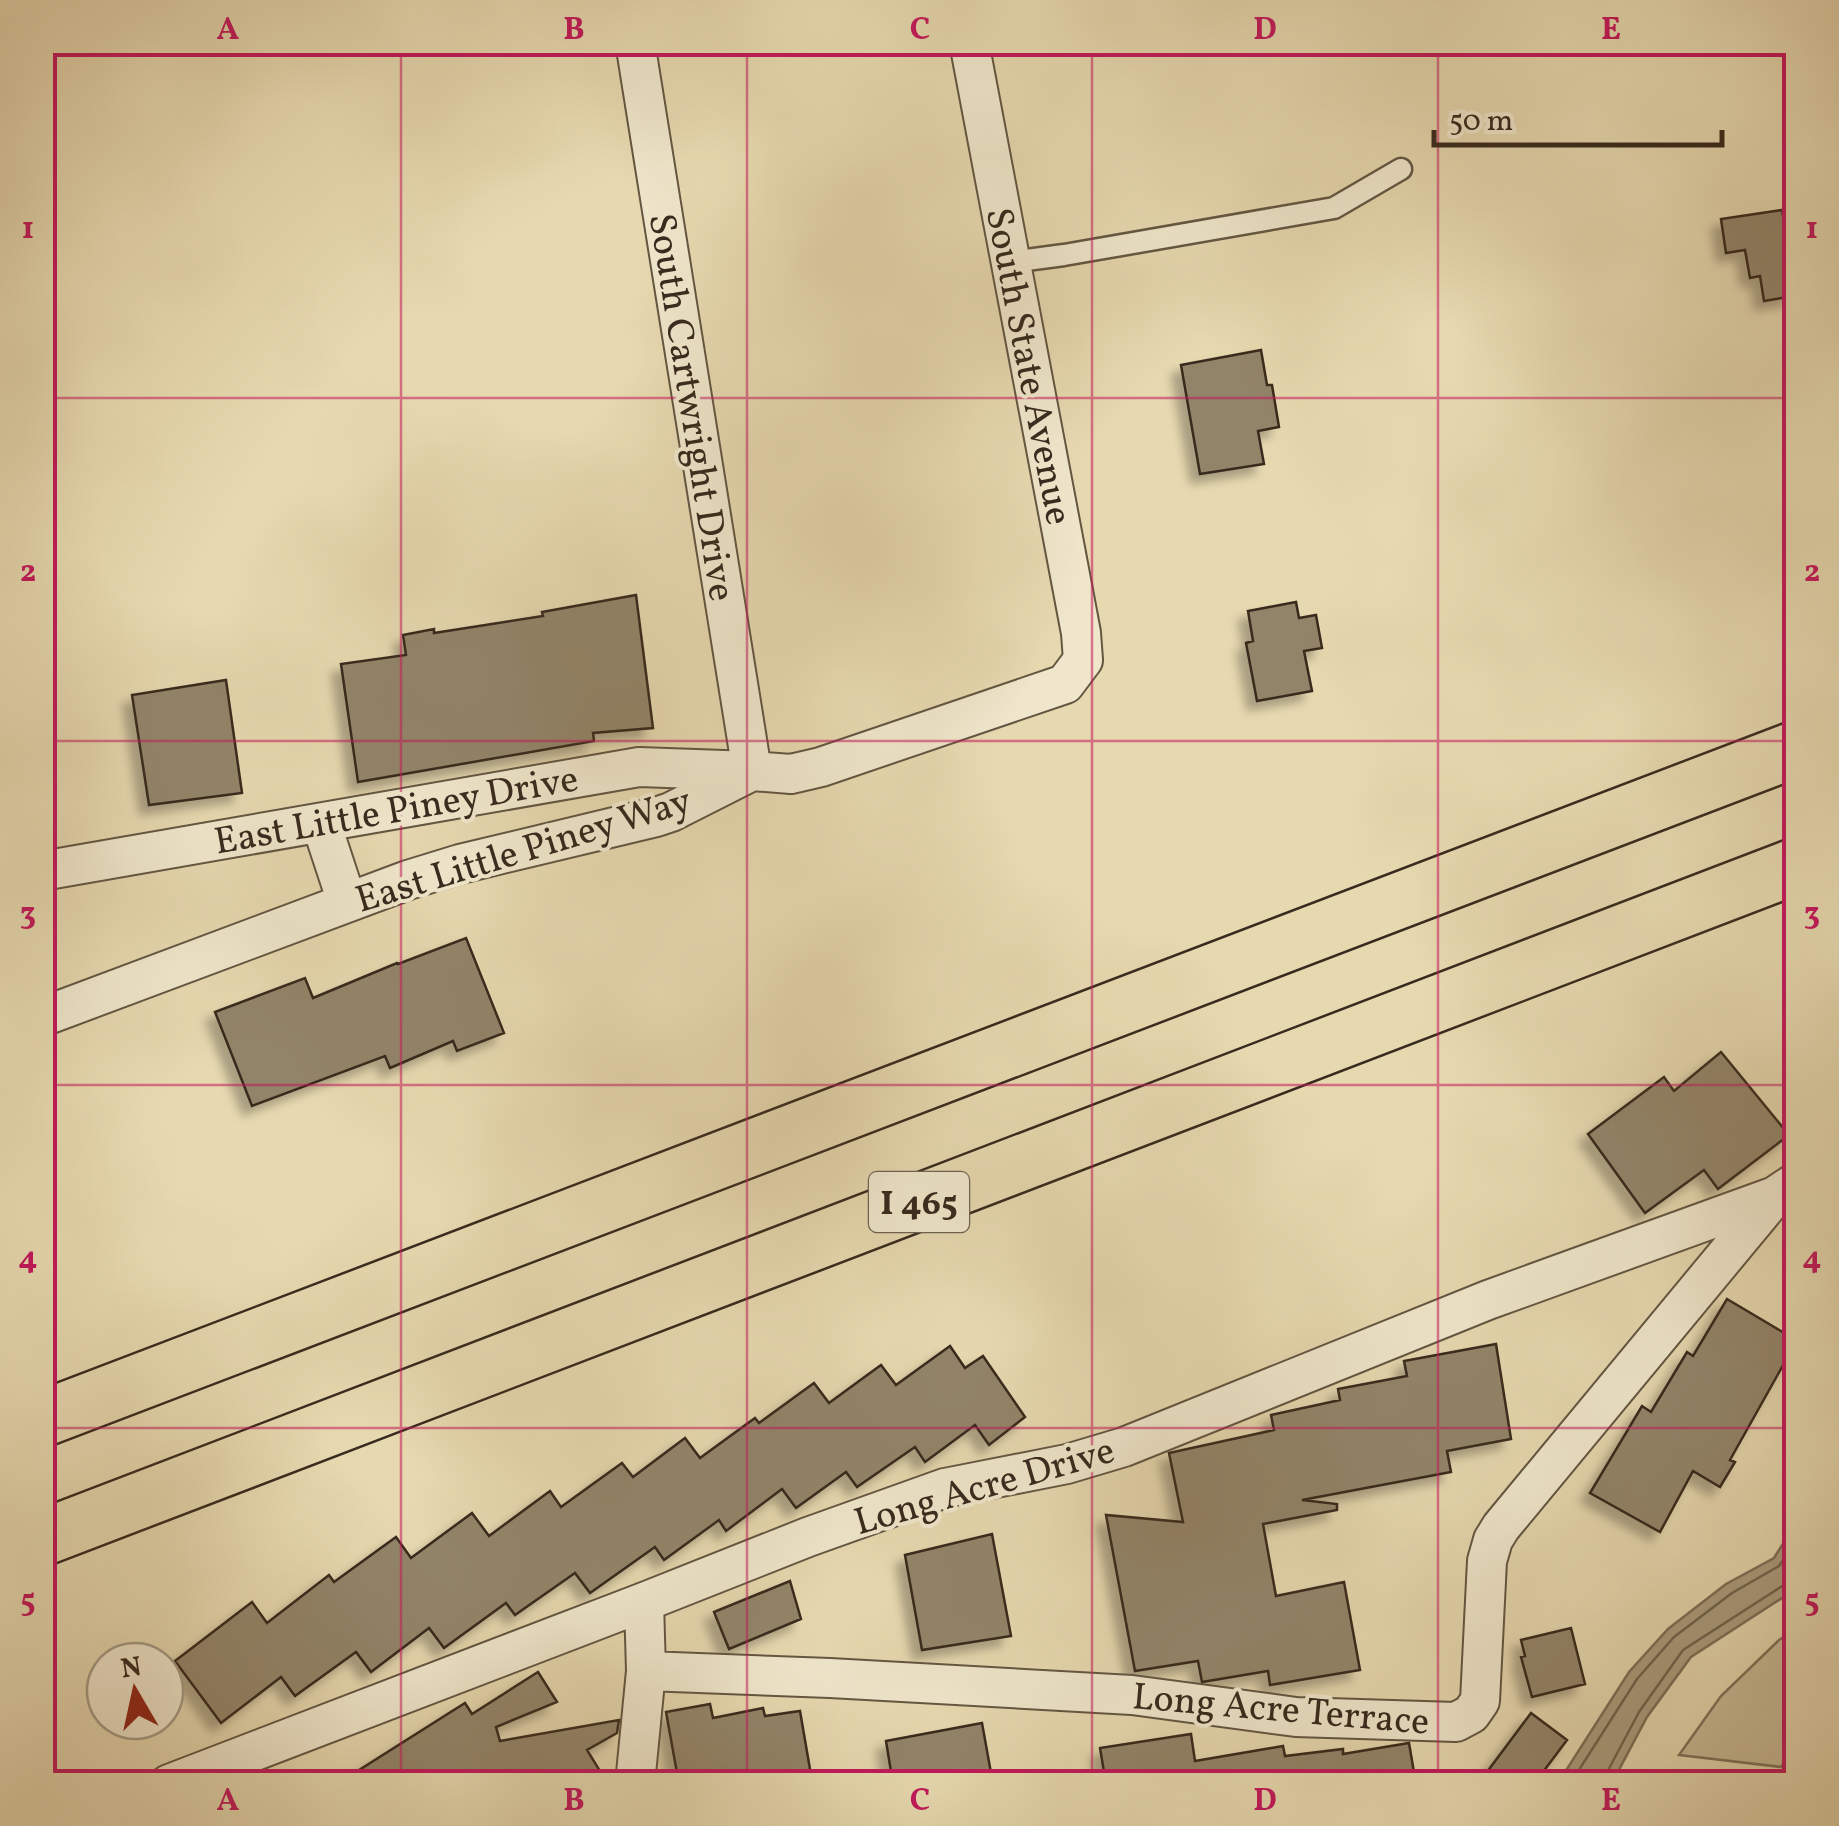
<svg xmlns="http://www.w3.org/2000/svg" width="1839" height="1826" viewBox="0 0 1839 1826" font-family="Vollkorn,serif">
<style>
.green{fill:#c8ba96;stroke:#80725a;stroke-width:2.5}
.water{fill:#aa9d7e;stroke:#7c6f58;stroke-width:2.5}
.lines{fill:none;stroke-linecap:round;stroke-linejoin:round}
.shore{stroke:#70644e;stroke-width:2.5}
.building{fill:#928469;stroke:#372a1e;stroke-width:2.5;filter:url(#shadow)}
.service-casing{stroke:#635642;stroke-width:25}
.minor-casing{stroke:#635642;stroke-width:42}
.motorway-casing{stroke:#372a1e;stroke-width:60}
.service{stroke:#efe6cb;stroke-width:20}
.minor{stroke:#efe6cb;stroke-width:38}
.motorway{stroke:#e6d8af;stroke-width:55}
.grid{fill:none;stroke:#c2185b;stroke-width:2.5;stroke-opacity:0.55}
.labels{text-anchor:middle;stroke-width:8;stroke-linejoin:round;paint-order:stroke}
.shield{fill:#efe6cb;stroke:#6e6252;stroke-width:2.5}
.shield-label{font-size:35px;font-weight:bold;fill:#372a1e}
.street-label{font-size:38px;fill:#372a1e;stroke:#efe6cb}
.neatline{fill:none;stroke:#c2185b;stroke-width:4}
.grid-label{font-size:32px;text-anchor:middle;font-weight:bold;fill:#c2185b}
</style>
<defs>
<filter id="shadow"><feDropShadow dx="-9" dy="9" stdDeviation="5" flood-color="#0004"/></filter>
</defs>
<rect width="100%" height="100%" fill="#e6d8af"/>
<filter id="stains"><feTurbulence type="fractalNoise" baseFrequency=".002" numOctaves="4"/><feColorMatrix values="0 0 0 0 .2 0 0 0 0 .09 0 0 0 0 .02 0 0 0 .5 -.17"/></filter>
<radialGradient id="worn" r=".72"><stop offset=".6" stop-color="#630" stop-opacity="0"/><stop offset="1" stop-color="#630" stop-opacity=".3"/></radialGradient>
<path class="green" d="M1796 1629V1745L1781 1767 1679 1755 1721 1696 1779 1640Z"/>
<path class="water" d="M1796 1523V1589L1691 1657 1647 1717 1612 1783H1558L1629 1672 1668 1629 1726 1584 1774 1558Z"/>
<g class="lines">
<path class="shore" d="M1570 1784 1637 1679 1674 1637 1732 1593 1779 1566 1796 1541
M1604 1784 1605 1776 1639 1712 1683 1650 1787 1583 1796 1582"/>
</g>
<path class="building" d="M1782 210 1786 234H1796V268L1791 269 1794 296 1764 301 1760 276 1750 278 1745 250 1726 253 1721 219Z
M1261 350 1267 385H1272L1279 427 1258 431 1264 464 1200 474 1181 365Z
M636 595 653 728 593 733 594 741 358 782 341 664 406 655 403 635 434 629V633L543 616 542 612Z
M1296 602 1299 618 1316 615 1322 648 1304 651 1312 691 1257 701 1246 643 1253 641 1248 611Z
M226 680 242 793 149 805 132 695Z
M466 938 504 1033 457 1051 453 1041 390 1068 385 1056 252 1106 215 1012 305 978 313 998 397 963 398 964Z
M1721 1052 1789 1135 1718 1189 1704 1170 1645 1213 1588 1134 1664 1077 1674 1091Z
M1727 1299 1796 1340V1342L1730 1460 1735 1462 1720 1487 1693 1471 1660 1532 1590 1493 1642 1406 1651 1412 1687 1352 1693 1356Z
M1496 1344 1511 1439 1447 1451 1451 1472 1302 1500 1337 1504V1510L1263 1524 1276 1596 1344 1582 1360 1670 1270 1685 1268 1671 1202 1682 1198 1661 1135 1671 1106 1515 1183 1522 1169 1453 1274 1430 1271 1415 1340 1400 1338 1389 1407 1376 1404 1361Z
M950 1346 965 1368 983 1356 1025 1417 989 1445 975 1425 925 1462 915 1447 857 1487 846 1472 796 1508 782 1489 726 1531 719 1520 664 1560 655 1547 590 1593 575 1573 515 1615 506 1603 444 1648 429 1628 371 1672 356 1652 295 1696 281 1677 221 1723 175 1661 252 1602 267 1623 329 1575 334 1582 396 1537 411 1558 472 1513 489 1536 550 1491 561 1507 622 1463 633 1477 685 1438 700 1458 755 1418 759 1423 814 1383 829 1403 881 1365 896 1385Z
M992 1534 1011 1636 922 1650 905 1555Z
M790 1581 801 1619 729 1649 714 1612Z
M1571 1628 1585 1684 1532 1697 1521 1657 1525 1656 1521 1640Z
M538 1672 557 1702 496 1727 500 1741 619 1720 617 1733 587 1750 600 1771 580 1784H337L465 1703 472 1714Z
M710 1704 713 1718 763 1708 765 1716 800 1711 811 1775 776 1780V1784H679L666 1712Z
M1531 1713 1567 1740 1534 1784H1478Z
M982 1723 993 1784H893L886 1741Z
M1191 1734 1195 1761 1283 1746 1285 1756 1343 1749V1754L1409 1743 1416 1784H1106L1100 1748Z"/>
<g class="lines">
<g class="service-casing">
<path id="service" d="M1011 262 1064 255 1334 208 1401 169"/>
</g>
<g class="minor-casing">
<path id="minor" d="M321 823 347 902
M42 871 639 767 752 771 635 42
M42 1017 408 880 460 864 656 817 671 812 752 771 791 774 821 767 1065 684 1083 660 1081 633 969 42
M646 1671 830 1678 1132 1695 1296 1717 1456 1722 1471 1714 1480 1701 1487 1561 1493 1540 1501 1527 1775 1196
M169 1784 644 1602 808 1537 945 1488 1067 1464 1124 1447 1488 1300 1775 1196 1796 1182
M635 1784 646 1671 644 1602"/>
</g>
<g class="motorway-casing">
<path id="motorway" d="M42 1419 1796 749
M42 1538 1796 866"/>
</g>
<use href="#service" class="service"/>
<use href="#minor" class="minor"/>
<use href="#motorway" class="motorway"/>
</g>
<path class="grid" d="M401 42V1784M747 42V1784M1092 42V1784M1438 42V1784M42 398H1796M42 741H1796M42 1085H1796M42 1428H1796"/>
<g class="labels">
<rect class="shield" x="869" y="1172" width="100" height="60" rx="8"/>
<g class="shield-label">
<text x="919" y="1214">I 465</text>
</g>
<g class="street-label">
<text transform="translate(1030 366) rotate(79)" y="13">South State Avenue</text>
<text transform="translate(693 407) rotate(81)" y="13">South Cartwright Drive</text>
<text transform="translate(396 809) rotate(-10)" y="13">East Little Piney Drive</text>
<text transform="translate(523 849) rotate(-17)" y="13">East Little Piney Way</text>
<text transform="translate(984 1485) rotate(-16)" y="13">Long Acre Drive</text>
<text transform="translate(1281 1708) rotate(5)" y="13">Long Acre Terrace</text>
</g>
</g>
<rect width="1839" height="1826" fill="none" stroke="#e6d8af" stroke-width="110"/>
<g transform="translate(135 1691) rotate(351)"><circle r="48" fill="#efe6cb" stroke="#a59b86" stroke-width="2.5"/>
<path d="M0-8L18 38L0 25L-18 38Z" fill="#8f2418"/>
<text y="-15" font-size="28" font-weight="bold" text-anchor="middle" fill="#372a1e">N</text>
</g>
<path d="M1434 130v15h288v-15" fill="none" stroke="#372a1e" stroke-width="5"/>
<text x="1449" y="130" font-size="30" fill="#372a1e" stroke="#efe6cb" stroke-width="8" paint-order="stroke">50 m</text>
<rect x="55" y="55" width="1729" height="1716" class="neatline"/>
<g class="grid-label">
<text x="228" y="39">A</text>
<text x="574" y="39">B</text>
<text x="920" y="39">C</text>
<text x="1265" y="39">D</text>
<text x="1611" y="39">E</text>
<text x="28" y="238">1</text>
<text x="1812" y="238">1</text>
<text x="28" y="581">2</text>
<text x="1812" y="581">2</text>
<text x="28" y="924">3</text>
<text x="1812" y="924">3</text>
<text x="28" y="1268">4</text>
<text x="1812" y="1268">4</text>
<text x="28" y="1611">5</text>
<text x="1812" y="1611">5</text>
<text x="228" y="1810">A</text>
<text x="574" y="1810">B</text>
<text x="920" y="1810">C</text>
<text x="1265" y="1810">D</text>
<text x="1611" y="1810">E</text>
</g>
<rect width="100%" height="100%" filter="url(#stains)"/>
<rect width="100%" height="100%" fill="url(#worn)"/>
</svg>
